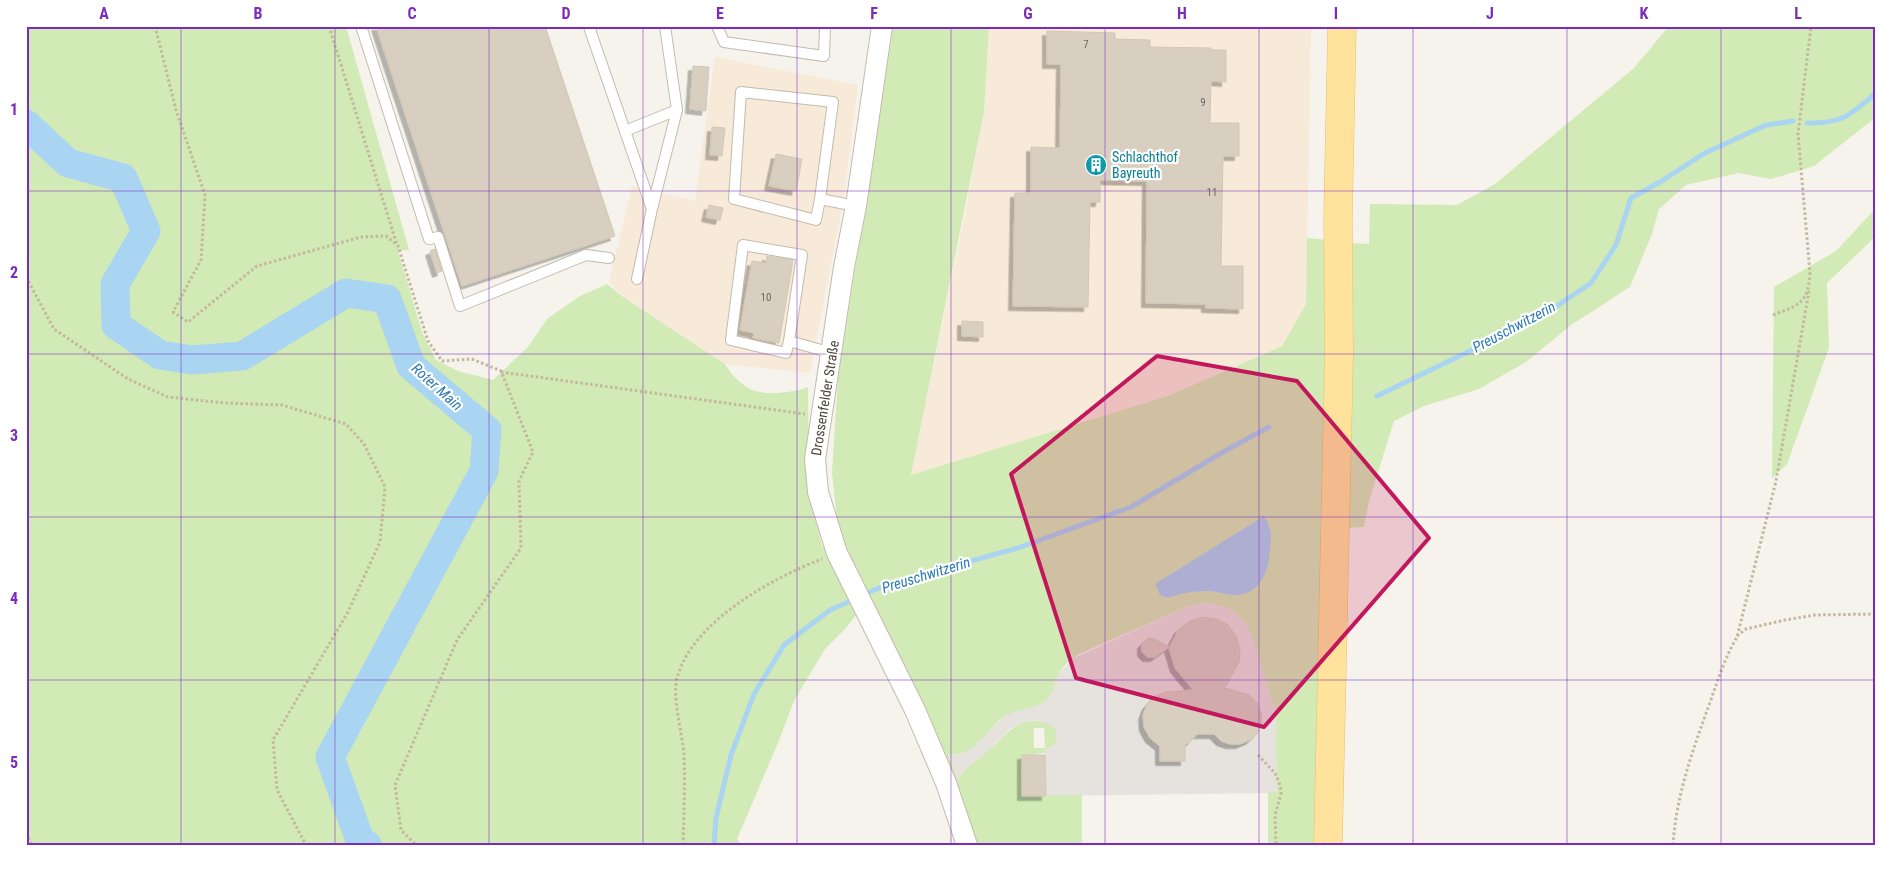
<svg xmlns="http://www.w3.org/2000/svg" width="1902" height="871" viewBox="0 0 1902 871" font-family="'Roboto Condensed',sans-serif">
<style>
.commercial{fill:#f7ead8}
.industrial{fill:#e6e2dd;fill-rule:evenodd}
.green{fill:#d2eab5;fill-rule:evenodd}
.water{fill:#a9d4f2}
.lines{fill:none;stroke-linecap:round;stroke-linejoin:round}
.stream{stroke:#a9d4f2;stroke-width:5}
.river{stroke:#a9d4f2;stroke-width:29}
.building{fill:#d8cfc1;stroke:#d3c7b4;filter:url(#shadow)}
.lane-casing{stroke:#c2bbae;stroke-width:12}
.street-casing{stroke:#c2bbae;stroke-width:22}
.primary-casing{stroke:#e6c16a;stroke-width:29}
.path{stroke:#c4b79f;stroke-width:3;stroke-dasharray:2.5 2.5;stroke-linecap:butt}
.lane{stroke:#fff;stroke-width:10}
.street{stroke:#fff;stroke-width:20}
.primary{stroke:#ffe39c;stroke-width:28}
.marked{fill:#c2185b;fill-opacity:0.2;stroke:#c2185b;stroke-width:4;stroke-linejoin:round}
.grid{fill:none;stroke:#7b2cbf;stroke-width:1;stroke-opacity:0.55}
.labels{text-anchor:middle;stroke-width:4.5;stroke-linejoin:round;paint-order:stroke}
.number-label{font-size:11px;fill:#6e675b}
.culture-label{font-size:14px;fill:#0d838f;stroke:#fff;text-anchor:start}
.street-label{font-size:14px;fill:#4b4439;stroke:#fff}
.water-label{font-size:15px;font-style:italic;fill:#2e7ab2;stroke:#fff}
.neatline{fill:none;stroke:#7b2cbf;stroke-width:2}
.grid-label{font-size:16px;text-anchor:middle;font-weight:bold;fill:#7b2cbf}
</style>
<defs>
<filter id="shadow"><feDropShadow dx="-4.5" dy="4.5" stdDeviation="0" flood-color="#0004"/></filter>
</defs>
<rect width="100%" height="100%" fill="#f6f3ec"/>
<path class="commercial" d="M989 26H1311L1306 304 1282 346 1168 396 911 475 966 208 984 112Z
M715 57 858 85 844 197 810 373 725 364 623 297 609 282 632 186 695 201Z"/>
<path class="industrial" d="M1208 603 1225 607 1235 613 1244 621 1251 634 1276 712 1278 793 1046 796 1045 748 1058 736 1033 720 1020 723 1010 729 988 751 968 767 958 780 948 754 955 755 967 750 1008 714 1044 702 1053 688 1058 675 1072 659 1191 605ZM1203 617 1216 619 1228 625 1236 636 1240 649 1239 662 1179 629 1190 621ZM1151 638 1158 641 1160 644 1155 657 1151 658 1144 655 1141 648 1144 641ZM1176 691 1249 696 1257 703 1261 713 1262 724 1258 733 1250 740 1240 744H1230L1221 741 1214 734H1197L1191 741 1182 747 1171 749 1159 746 1150 738 1144 727 1155 696 1165 692ZM1184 753 1185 761 1160 760V754Z"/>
<path class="green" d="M26 26H346L409 250 398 251 422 332 436 360 458 371 493 380 528 347 547 319 580 296 607 284 623 297 725 364C731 374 739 383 750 389 763 396 794 393 808 387L809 496 822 545 857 614 846 628 825 649 794 701 778 743 737 839 742 845H26Z
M893 26H989L984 112 911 475 1168 396 1282 346 1306 304 1307 238 1328 240 1319 845H1268V793L1277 792 1276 712 1250 632 1244 621 1235 613 1225 607 1208 603 1191 605 1079 654C1070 660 1062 666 1058 676 1054 684 1053 693 1046 700 1034 711 1014 708 1001 719 986 732 971 758 948 754L958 780C965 767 978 760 989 750 1005 737 1016 716 1041 722 1047 723 1053 726 1056 731L1057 740 1054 745 1045 749V753L1034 754V760H1046L1045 767H1021L1022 796 1082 795V845H977L938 746 849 560 838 529 832 472 838 378ZM1262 580 1235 595 1207 591 1180 593ZM1034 728H1044L1045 748H1034Z
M1669 26H1876V117L1814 166 1771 179 1738 173 1686 185 1659 209 1652 234 1630 287 1571 325 1526 362 1479 389 1424 406 1394 421 1369 501 1364 527 1345 528 1350 243 1369 244 1370 204 1457 205 1495 184 1634 68Z
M1876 208V236L1827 283 1829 348 1787 464 1772 478 1774 287 1836 251Z"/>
<path class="water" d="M1264 516C1274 532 1271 540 1269 557 1268 577 1254 597 1233 595 1224 594 1215 591 1206 591 1192 592 1180 593 1168 598L1160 595 1155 584Z"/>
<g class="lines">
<path class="stream" d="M1807 123C1843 124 1850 115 1876 93
M1377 396 1542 316 1591 283 1616 245 1631 198 1660 182 1705 153 1766 125 1793 121
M863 595 888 584 1018 548 1131 507 1223 452 1269 427
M714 845 716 818 731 755 754 694 784 645 830 610 855 599"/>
<path class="river" d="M26 124 68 163 123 178 146 231 115 284 116 325 160 355 192 360 242 356 346 293 387 299 411 366 487 430 484 471 330 757 360 840 367 845"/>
</g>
<path class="building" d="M376 26H545L615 236 462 286Z
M1047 31 1115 33V39L1150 40V47L1211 48V50H1226V82L1211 81 1210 123H1239V156H1223L1221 266H1243V309L1206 308V304L1146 303 1147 181 1100 180V202H1090L1088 307 1013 306 1015 193H1031V147L1060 148 1061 64H1047Z
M693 66 709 67 706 111 690 109Z
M712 127 725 128 722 156 710 155Z
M776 154 802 159 796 191 769 186Z
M709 205 723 208 720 220 706 217Z
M435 249 442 271 437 273 430 251Z
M767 256 793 260 779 343 753 338 754 333 740 330 752 261 766 263Z
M962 321 983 322V337L962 336Z
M1203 617 1216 619 1228 625 1236 636 1240 649 1239 662 1225 688 1249 695 1257 703 1261 713 1262 724 1258 733 1250 740 1240 744H1230L1221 741 1214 734H1197L1191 741 1185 745V761H1160V746L1150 738 1144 727 1143 715 1147 705 1155 696 1165 692 1193 690 1175 668 1169 648 1179 629 1190 621Z
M1151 638 1154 639 1169 647 1155 657H1147L1142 652V644L1147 639Z
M1022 755H1045L1046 796H1022Z"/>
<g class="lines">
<g class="lane-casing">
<path id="lane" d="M361 26 429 239 438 237 460 306 586 255 609 258
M593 26 589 27 652 209 637 279
M717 26 724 42 824 56 825 26
M625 131 677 110
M820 199 833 102 741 92 734 199 816 220 820 199 856 206
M652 209 677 110 665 26
M789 341 786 353 731 340 743 245 802 255 789 341 832 353"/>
</g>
<g class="street-casing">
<path id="street" d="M882 26 856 206 844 267 815 459 818 492 837 553 915 710 946 783 967 845"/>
</g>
<g class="primary-casing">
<path id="primary" d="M1328 845 1339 355 1338 217 1342 26"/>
</g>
<path class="path" d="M155 26 176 110 205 195 201 260 173 312 188 322 257 266 361 237 386 236 398 246 428 341 442 361 472 359 501 371 533 452 519 481 521 548 457 640 395 785 401 830 416 845
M329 26 397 245
M26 277 54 329 128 379 168 397 225 403 282 405 346 424 364 444 385 487 380 542 348 612 273 740 277 790 306 845
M1773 315C1800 305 1808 303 1810 273L1798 134 1811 26
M501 372 805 414
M1737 636 1746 629 1785 620 1815 615 1876 614
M1258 755 1275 773 1280 785 1281 794 1275 815 1276 845
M26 833 32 845
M683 845C684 814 685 784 684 754 682 734 672 695 677 678 692 622 772 578 822 559
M1673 845C1676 797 1692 752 1708 708 1717 683 1724 659 1737 637L1776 481 1809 291"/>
<use href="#lane" class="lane"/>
<use href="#street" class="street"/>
<use href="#primary" class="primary"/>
</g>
<path class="marked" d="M1157 356 1297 381 1429 538 1264 727 1076 678 1011 474Z"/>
<path class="grid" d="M181 26V845M335 26V845M489 26V845M643 26V845M797 26V845M951 26V845M1105 26V845M1259 26V845M1413 26V845M1567 26V845M1721 26V845M26 191H1876M26 354H1876M26 517H1876M26 680H1876"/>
<defs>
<g id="building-disc" transform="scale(1.125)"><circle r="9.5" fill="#0f9aa8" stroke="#fff"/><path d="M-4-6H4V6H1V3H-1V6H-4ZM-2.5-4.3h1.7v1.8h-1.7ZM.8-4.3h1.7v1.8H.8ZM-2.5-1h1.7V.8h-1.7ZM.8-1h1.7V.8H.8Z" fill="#fff"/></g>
</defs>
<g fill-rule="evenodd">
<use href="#building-disc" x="1096" y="165"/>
</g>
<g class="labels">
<g class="number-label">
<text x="1086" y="48">7</text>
<text x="1203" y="106">9</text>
<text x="1212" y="196">11</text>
<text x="766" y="301">10</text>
</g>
<g class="culture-label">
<text x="1112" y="162">Schlachthof<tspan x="1112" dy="16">Bayreuth</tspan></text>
</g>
<g class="street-label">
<text transform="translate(825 398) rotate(-81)" y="5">Drossenfelder Straße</text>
</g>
<g class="water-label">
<text transform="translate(1514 327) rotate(-28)" y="5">Preuschwitzerin</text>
<text transform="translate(437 387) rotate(42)" y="5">Roter Main</text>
<text transform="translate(926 575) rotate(-17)" y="5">Preuschwitzerin</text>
</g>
</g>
<rect width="1902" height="871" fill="none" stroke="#ffffff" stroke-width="55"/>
<rect x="28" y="28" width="1846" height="816" class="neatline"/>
<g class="grid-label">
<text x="104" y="19">A</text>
<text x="258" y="19">B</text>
<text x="412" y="19">C</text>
<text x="566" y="19">D</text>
<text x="720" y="19">E</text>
<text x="874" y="19">F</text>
<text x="1028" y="19">G</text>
<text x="1182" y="19">H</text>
<text x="1336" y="19">I</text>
<text x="1490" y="19">J</text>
<text x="1644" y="19">K</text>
<text x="1798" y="19">L</text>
<text x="14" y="115">1</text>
<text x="14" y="278">2</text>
<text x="14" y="441">3</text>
<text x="14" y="604">4</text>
<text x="14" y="768">5</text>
</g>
</svg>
